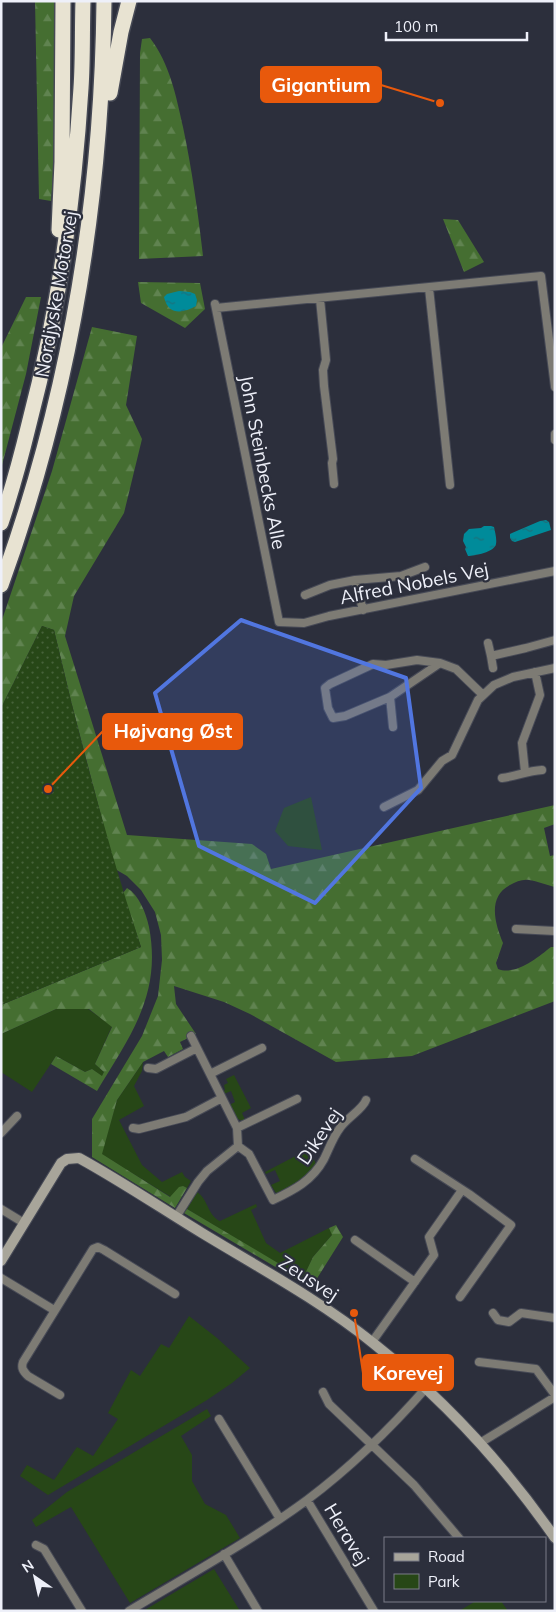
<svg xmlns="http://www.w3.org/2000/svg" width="556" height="1612" viewBox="0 0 556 1612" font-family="Mulish,sans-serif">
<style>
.green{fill:#274717}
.forest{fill:url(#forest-firs)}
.garden{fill:url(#garden-dots)}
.water{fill:url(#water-ripples)}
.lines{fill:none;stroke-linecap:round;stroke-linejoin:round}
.street-casing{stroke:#474a56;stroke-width:10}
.secondary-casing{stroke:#474a56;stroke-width:12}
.highway-casing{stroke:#474a56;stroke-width:18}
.street{stroke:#7d7b74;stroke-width:8}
.secondary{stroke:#a8a59a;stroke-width:10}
.highway{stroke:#e8e3d2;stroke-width:15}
.marked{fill:#5176e0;fill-opacity:0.2;stroke:#5176e0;stroke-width:4;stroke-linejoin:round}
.labels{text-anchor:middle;stroke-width:4.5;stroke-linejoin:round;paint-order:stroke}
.street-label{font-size:19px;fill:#eef0f9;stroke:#2c2f3c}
.leader{fill:none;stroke:#e8590c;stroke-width:2}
.callout-dot{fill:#e8590c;stroke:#2c2f3c;stroke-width:2}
.callout{fill:#e8590c;stroke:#e8590c;stroke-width:2}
.callout-label{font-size:20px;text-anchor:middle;font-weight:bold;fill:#fff}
</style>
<defs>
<pattern id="forest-firs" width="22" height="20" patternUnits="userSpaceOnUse" patternTransform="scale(1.25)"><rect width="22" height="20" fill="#456e31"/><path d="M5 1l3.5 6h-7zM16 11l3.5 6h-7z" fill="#608350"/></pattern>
<pattern id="garden-dots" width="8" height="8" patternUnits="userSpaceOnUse" patternTransform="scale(1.25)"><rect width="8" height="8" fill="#274717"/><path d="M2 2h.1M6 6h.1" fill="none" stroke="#47623a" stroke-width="1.8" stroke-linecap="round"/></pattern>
<pattern id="water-ripples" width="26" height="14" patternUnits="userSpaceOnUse" patternTransform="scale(1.25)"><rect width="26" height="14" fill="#008b9a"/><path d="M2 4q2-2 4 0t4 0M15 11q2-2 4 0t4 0" fill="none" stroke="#1c707a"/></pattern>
</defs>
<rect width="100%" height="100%" fill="#2c2f3c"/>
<path class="green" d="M311 797 322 850 288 846 275 831 284 808Z
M56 1009H88L112 1026 95 1064 104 1072 102 1077 92 1069 85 1072 56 1056 32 1092 1 1072V1034Z
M143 1062 142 1071 134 1086 144 1106 119 1120 142 1165 162 1182 182 1172 185 1177 191 1181 187 1188 183 1186 171 1197 101 1154 117 1100Z
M234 1075 251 1108 242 1113 245 1120 242 1121 236 1118 229 1105 235 1102 231 1091 224 1094 223 1091 225 1090 224 1085 228 1083 226 1079Z
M309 1149 316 1164C307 1176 292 1191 276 1193L271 1185 280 1181 275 1170 266 1174 265 1172Z
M197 1192C208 1199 208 1216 220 1221L256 1204 257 1207 251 1210 266 1243 280 1253 329 1228 333 1234 313 1257 303 1279 187 1209Z
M189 1316 217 1338 250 1368 232 1383 207 1400 48 1495 20 1476 27 1465 54 1480 77 1447 93 1456 118 1419 108 1413 131 1370 140 1376 161 1344 169 1348Z
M207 1409 211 1416 181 1436 192 1455V1481L205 1504 226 1515 240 1538 130 1603 71 1507 36 1527 32 1520 67 1492Z
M214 1569 240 1611H143Z
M476 1601H501L508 1611H459Z"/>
<path class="forest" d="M35 1H56L54 166 51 201 39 199Z
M150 38C170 64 176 96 183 127 192 170 198 212 203 256L139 259 140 53 142 39Z
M443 219 458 220 484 262 464 272Z
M138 282 200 283 205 309 185 328 141 303Z
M26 297H41L26 374 1 469V348Z
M92 327 137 336 126 405 142 439 124 513 74 596 65 636 127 835 252 844 266 854 271 869 555 805V824L544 828 550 856 555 855V887C547 885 537 881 529 880 522 879 516 882 510 885 487 897 495 924 503 943L496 963 498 969C516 976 538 957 551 947H555V1001L412 1056 336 1062 250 1014 224 1002 174 986 176 1004 196 1034 180 1042 183 1049 168 1057 164 1051 143 1062 117 1100 102 1154 170 1197 179 1187 183 1186 187 1188 175 1208 92 1157V1119L142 1036 158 996 162 960 161 935 155 912 141 890 127 876 115 869 72 705 54 630 42 626 1 708V623L52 471Z
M127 888C139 895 146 913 149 927 162 995 130 1036 97 1091L51 1064 56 1056 85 1072 92 1069 102 1076 104 1072 95 1064 112 1027 89 1009H56L1 1034V1005L141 947 123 893Z
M187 1209 303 1278 313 1257 332 1235 329 1228 336 1225 343 1237 311 1288 184 1213Z"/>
<path class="garden" d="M42 626 54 630C79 737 107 843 141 947L1 1005V708Z"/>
<path class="water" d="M179 291 190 292 195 294 197 300 196 306C182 314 168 315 164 297L167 294Z
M546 520 549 522 551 530 515 542 512 541 510 538V534L512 533 540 521Z
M484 526H491L494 527C495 532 497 539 496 544 495 552 474 556 468 556L465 549 466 547 463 541 464 534 469 529 481 528Z"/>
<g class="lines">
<g class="street-casing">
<path id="street" d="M429 288 450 485
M320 299 326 360 323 370 324 386 333 459 332 463 334 484
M215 304 279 622 304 623 329 616 555 571
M216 308 541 276 555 387
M555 434V440
M355 580 363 610
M305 595 330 585 355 580 401 576 425 567
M488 643 491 656 526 648 555 640
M491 656 493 668
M440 663 417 660 386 665 373 664 330 684 325 688 328 708 333 718 345 716 390 697 440 663 456 669 483 695
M390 697 393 727
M525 772 522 743 540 695 535 672
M502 778C517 776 527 771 542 770
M384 807 418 790 442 761 452 755 478 700 494 685 513 677 555 668
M516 929 555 931
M191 1036 237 1128 238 1146 249 1154 273 1200C294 1190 312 1181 324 1159 329 1149 333 1137 340 1128 347 1118 363 1109 366 1100
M148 1068 156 1069 197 1048
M210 1074 262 1048
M133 1128 139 1129 186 1117 222 1098
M237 1128 297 1099
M1 1133 17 1116
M415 1159 469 1194 511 1225 460 1297
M1 1209 24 1223
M176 1217 198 1182 207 1171 238 1146
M355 1240 415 1282
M1 1278 54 1310
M493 1313 498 1320 509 1322 521 1313 555 1318
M372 1342 434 1255 429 1237 462 1190
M479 1362 536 1369 555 1395
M323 1392 329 1404 414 1485 459 1538
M60 1395 28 1376C23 1371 21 1368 23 1362L93 1249 98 1247 104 1250 175 1294
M219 1419 280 1519
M480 1443 555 1397
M307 1500 374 1611
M36 1545 44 1549 82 1611
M224 1554 258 1611
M129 1611C189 1575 251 1541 307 1500 351 1467 390 1429 426 1388"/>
</g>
<g class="secondary-casing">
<path id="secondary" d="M1 1261 61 1163 67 1159 79 1158C121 1181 161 1208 202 1233 258 1267 321 1301 373 1343 445 1400 503 1463 555 1538"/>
</g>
<g class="highway-casing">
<path id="highway" d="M110 93 121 32 129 1
M59 230 62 162 63 1
M1 523C12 490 21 457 29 424 58 314 74 202 81 88 83 59 82 30 83 1
M1 585C69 398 102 200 104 1"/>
</g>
<use href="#street" class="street"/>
<use href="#secondary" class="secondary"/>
<use href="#highway" class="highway"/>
</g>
<path class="marked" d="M241 620 406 678 421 788 315 903 199 846 155 693Z"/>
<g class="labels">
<g class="street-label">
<text transform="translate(56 294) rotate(-80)" y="7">Nordjyske Motorvej</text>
<text transform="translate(263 462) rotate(79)" y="7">John Steinbecks Alle</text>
<text transform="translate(414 583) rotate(-11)" y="7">Alfred Nobels Vej</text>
<text transform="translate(319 1136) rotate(-56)" y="7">Dikevej</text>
<text transform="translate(309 1278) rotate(33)" y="7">Zeusvej</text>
<text transform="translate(347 1534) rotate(59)" y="7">Heravej</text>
</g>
</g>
<path class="leader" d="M440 103L381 85M48 789L103 731M354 1313L363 1373"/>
<g class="callout-dot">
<circle cx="440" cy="103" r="5"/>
<circle cx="48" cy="789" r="5"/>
<circle cx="354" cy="1313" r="5"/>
</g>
<g class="callout">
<rect x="261" y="67" width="120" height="35" rx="5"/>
<rect x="103" y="714" width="139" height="35" rx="5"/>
<rect x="363" y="1355" width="90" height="35" rx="5"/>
</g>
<g class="callout-label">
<text x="321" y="92">Gigantium</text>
<text x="173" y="738">Højvang Øst</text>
<text x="408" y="1380">Korevej</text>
</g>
<rect width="556" height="1612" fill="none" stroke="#eef0f9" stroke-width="5"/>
<rect x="384" y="1537" width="162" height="65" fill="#2c2f3c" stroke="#7a7c88"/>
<rect x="394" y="1553" width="25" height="8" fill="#a8a59a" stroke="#7a7c88"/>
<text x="428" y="1562" font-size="15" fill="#eef0f9">Road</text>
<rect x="394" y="1574" width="25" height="15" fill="#274717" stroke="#7a7c88"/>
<text x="428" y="1587" font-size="15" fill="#eef0f9">Park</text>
<g transform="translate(35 1577) rotate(326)" stroke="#2c2f3c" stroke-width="4" paint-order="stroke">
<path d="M0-4L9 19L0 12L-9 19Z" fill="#eef0f9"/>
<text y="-8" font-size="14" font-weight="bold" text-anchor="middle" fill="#eef0f9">N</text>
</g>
<path d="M386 32v8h141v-8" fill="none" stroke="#eef0f9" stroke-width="2.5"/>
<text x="394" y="32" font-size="15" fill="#eef0f9" stroke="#2c2f3c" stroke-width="4" paint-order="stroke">100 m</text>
</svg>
